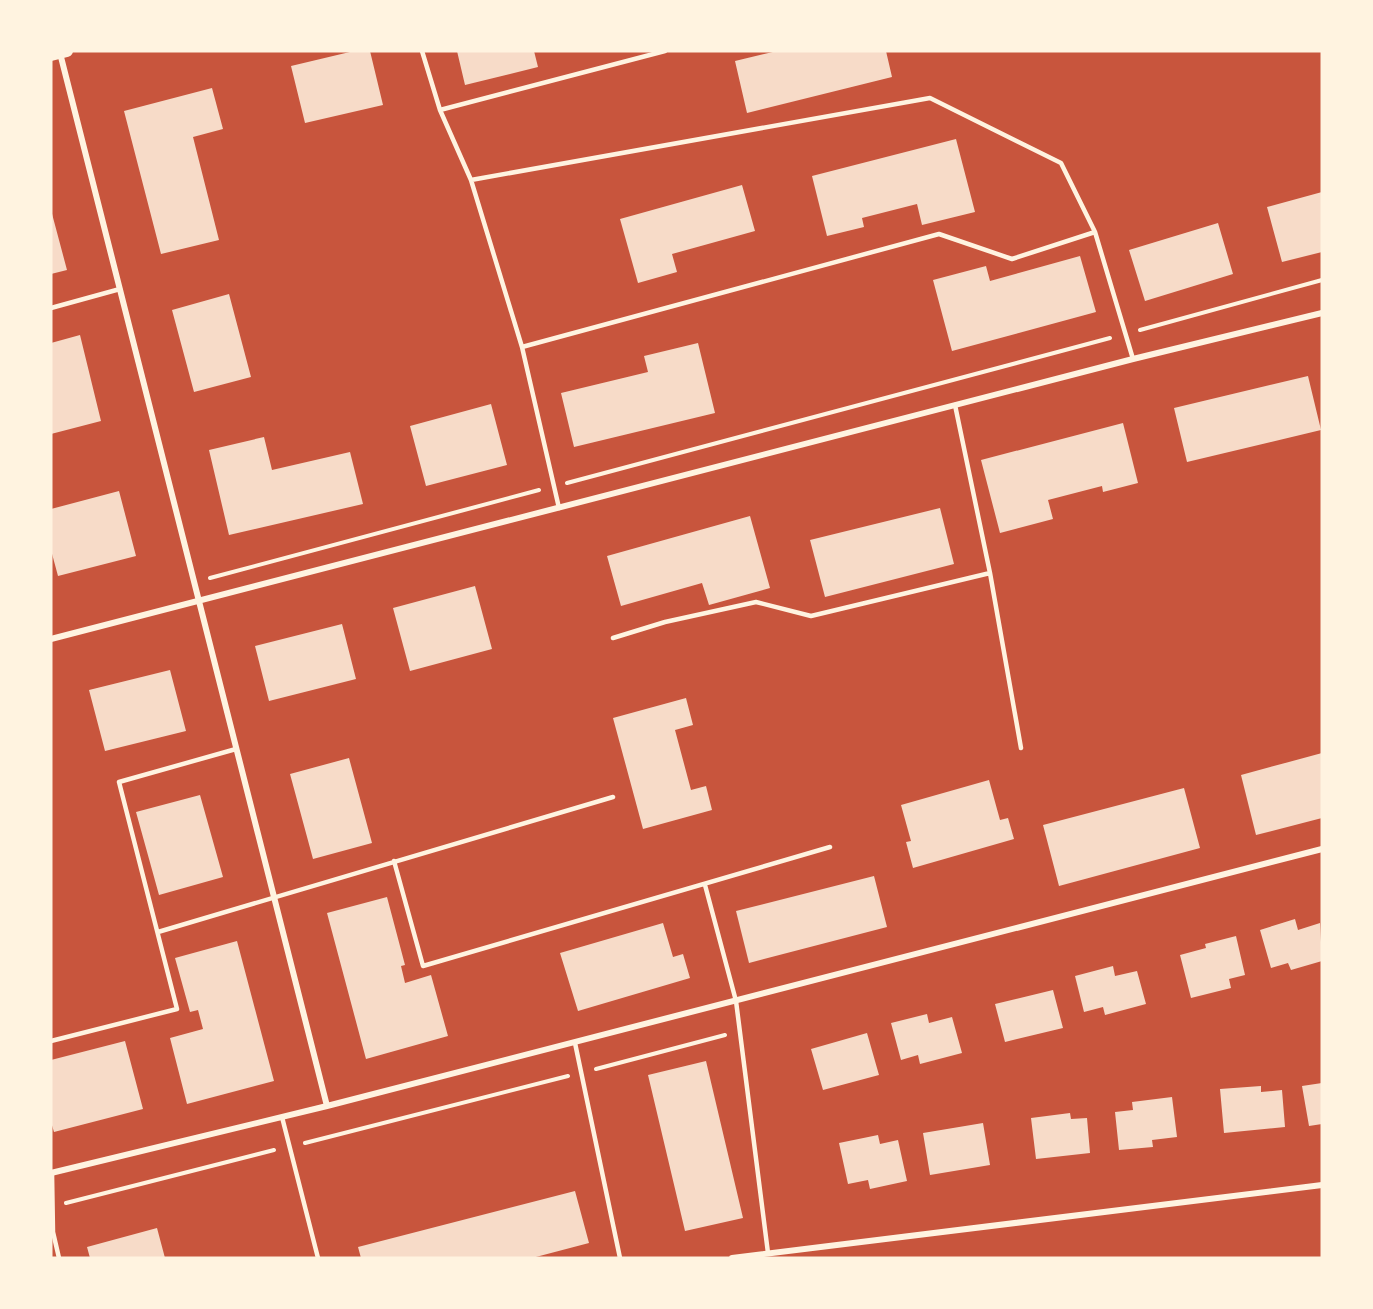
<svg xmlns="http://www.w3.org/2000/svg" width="1373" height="1309" viewBox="0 0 1373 1309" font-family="Barlow,sans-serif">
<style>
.building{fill:#f7dbc8}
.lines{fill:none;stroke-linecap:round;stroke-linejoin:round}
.path{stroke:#fff3e0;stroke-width:4}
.service{stroke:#fff3e0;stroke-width:4.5}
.minor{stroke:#fff3e0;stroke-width:6}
.secondary{stroke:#fff3e0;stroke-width:12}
</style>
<rect width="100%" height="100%" fill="#c8553d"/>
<path class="building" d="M354 51H370L383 105 305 123 291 66Z
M457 51H534L538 67 465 85Z
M777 51H886L892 77 747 113 735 61Z
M212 88 223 129 193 137 219 240 161 254 124 111Z
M956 139 975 212 922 225 917 204 862 218 864 227 827 236 812 176Z
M742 185 755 231 672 254 677 272 638 283 620 219Z
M1322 192V252L1282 262 1267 207Z
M51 210 67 270 51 274Z
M1218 223 1233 274 1145 301 1129 250Z
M1080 256 1096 312 952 351 933 280 986 266 990 281Z
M229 294 251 377 194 392 172 310Z
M80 335 101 421 51 434V343Z
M698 343 715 413 574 447 561 393 648 372 644 356Z
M1308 376 1321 430 1187 462 1174 408Z
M491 404 507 465 426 486 410 426Z
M1123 423 1138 483 1103 492 1102 486 1048 500 1053 519 1000 533 981 460Z
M264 437 272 470 350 452 363 504 229 535 209 450Z
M119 491 136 556 58 576 51 550V509Z
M940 508 954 564 825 597 810 540Z
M750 516 770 588 709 605 702 583 621 606 607 556Z
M475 586 492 649 410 671 393 608Z
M342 624 356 679 269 701 255 646Z
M170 670 186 731 105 751 89 690Z
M686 698 693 725 675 730 691 790 706 786 712 810 643 829 613 718Z
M1322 753V818L1256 835 1241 775Z
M349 758 372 843 313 859 290 774Z
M989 780 1000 820 1008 818 1014 839 913 868 906 842 911 841 901 805Z
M1184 788 1200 848 1059 886 1043 825Z
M200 795 223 877 159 895 136 812Z
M874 876 887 927 749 963 736 911Z
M387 897 405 965 401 966 405 983 431 975 448 1036 366 1059 327 913Z
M1295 919 1298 930 1320 923 1322 961 1291 970 1288 963 1271 968 1260 930Z
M663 923 673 957 683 954 690 978 578 1011 560 953Z
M1236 936 1245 975 1229 979 1231 988 1191 998 1180 955 1206 948 1205 944Z
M237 941 274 1081 187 1104 170 1038 203 1029 198 1010 190 1012 175 958Z
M1113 966 1115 976 1137 971 1146 1004 1105 1015 1103 1007 1084 1012 1075 976Z
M1053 990 1063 1028 1005 1042 995 1004Z
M927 1014 929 1023 952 1017 962 1053 920 1064 918 1055 901 1060 891 1023Z
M867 1033 879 1075 823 1090 811 1049Z
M125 1041 143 1109 54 1132 51 1122V1060Z
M706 1061 743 1218 685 1231 648 1075Z
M1322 1083V1124L1309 1126 1302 1086Z
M1261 1086V1092L1282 1090 1285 1127 1224 1133 1220 1089Z
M1172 1097 1177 1137 1152 1140 1153 1147 1119 1150 1115 1112 1133 1110 1132 1102Z
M1070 1113 1071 1119 1087 1118 1090 1153 1036 1159 1031 1118Z
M983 1123 990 1165 930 1175 923 1133Z
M878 1135 880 1144 898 1140 907 1181 870 1189 868 1180 848 1184 839 1143Z
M575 1191 589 1243 532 1258H361L358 1247Z
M157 1228 165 1258H90L87 1247Z"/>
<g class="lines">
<path class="path" d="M1140 330 1322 280
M567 483 1110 338
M210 578 539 490
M596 1069 725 1035
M305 1143 568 1076
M66 1203 274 1150"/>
<path class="service" d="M422 51 440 110 471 180 522 347 559 508
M440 110 665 51
M471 180 930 98 1061 163 1095 232
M51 308 120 289
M522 347 939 234 1012 259 1095 232 1133 359
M990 573 1021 748
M613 638 665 622 756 602 811 616 990 573 955 405
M394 861 423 966 830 847
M705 885 736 1001 768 1253
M158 932 613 797
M51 1041 177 1009 119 782 236 749
M575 1043 620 1258
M282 1117 318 1258
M52 1172 53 1232 59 1258"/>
<path class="minor" d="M60 53 327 1106
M51 639 1133 359 1322 313
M51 1173 327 1106 1322 849
M732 1258 1322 1185"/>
<path class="secondary" d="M51 55 67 51"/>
</g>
<rect width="1373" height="1309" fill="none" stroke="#fff3e0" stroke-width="105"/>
</svg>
